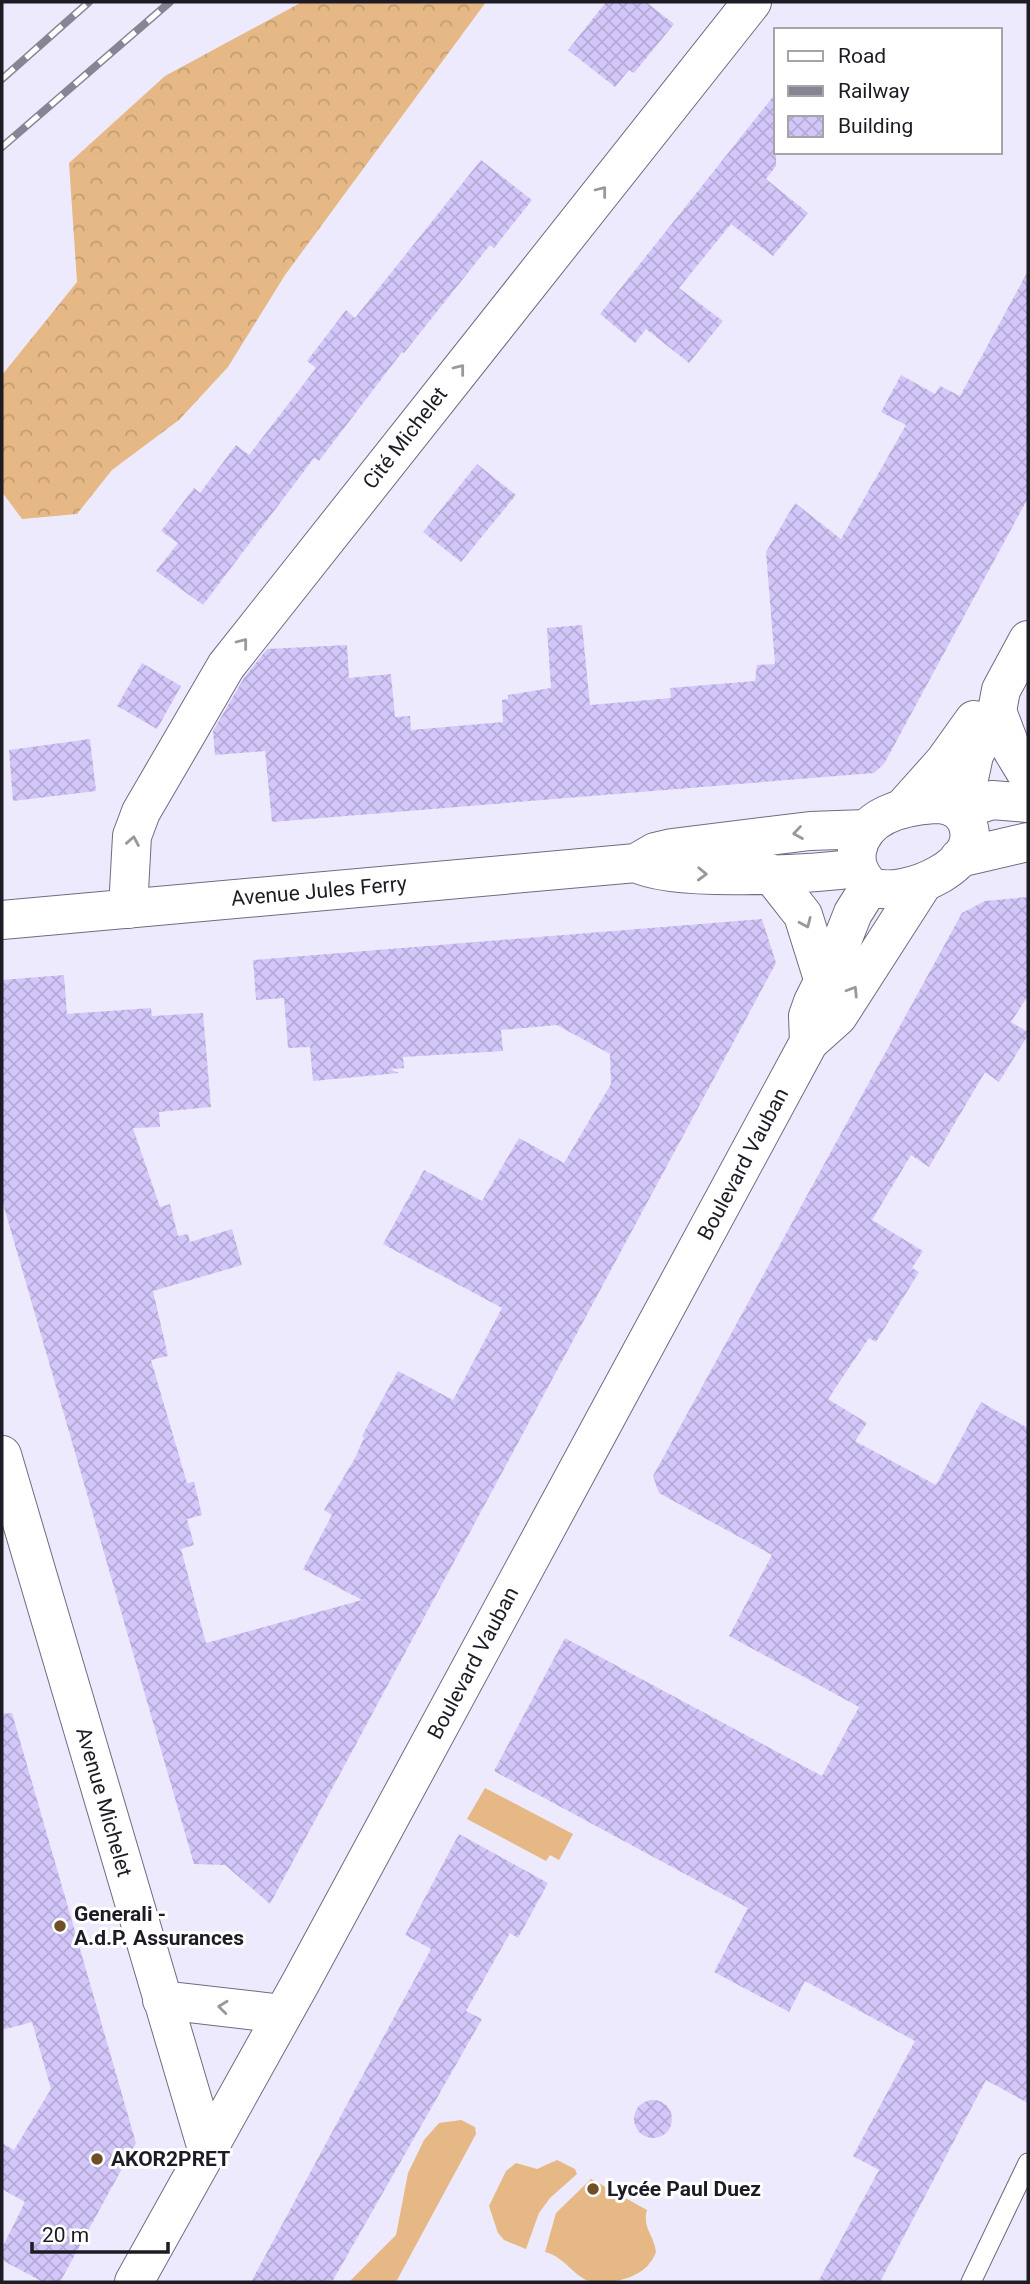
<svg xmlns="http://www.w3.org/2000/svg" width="1030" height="2284" viewBox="0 0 1030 2284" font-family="Roboto,sans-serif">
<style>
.grass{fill:#e5b885}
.forest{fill:url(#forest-crowns)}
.building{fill:url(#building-cross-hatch)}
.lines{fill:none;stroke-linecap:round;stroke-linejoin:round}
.service-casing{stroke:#706b81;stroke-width:21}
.minor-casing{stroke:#706b81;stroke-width:40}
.secondary-casing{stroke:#706b81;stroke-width:40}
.service{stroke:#fff;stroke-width:19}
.minor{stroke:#fff;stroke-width:38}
.secondary{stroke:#fff;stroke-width:38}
.rail-casing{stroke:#878493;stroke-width:8}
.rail{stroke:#fff;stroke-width:5;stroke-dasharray:16;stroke-linecap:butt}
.oneway{stroke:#99989c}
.poi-dot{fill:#704f26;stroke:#fff;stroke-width:2.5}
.labels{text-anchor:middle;stroke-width:6;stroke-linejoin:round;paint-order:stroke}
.street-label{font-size:21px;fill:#1d1b24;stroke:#fff}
.poi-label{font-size:21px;font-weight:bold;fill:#1d1b24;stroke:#fff;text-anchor:start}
</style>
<defs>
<pattern id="forest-crowns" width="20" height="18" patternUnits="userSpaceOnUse" patternTransform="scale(1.75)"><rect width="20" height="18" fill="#e5b885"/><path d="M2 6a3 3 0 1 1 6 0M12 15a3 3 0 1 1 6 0" fill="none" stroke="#c49e73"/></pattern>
<pattern id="building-cross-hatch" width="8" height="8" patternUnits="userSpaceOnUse" patternTransform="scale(1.75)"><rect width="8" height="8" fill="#d3c7fa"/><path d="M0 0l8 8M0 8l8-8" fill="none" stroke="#b5aad6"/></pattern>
</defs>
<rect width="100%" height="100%" fill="#eeeafe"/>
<path class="grass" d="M485 1788 573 1834 559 1860 550 1855 546 1861 467 1819Z
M461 2120 475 2127 476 2134 396 2282H349L396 2235 408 2173 424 2140 439 2123Z
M557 2160 575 2169 577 2174 550 2198 539 2213 526 2249 504 2240 498 2233 489 2206 506 2171 516 2163 537 2169Z
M591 2179 647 2210C642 2228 654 2235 656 2252 647 2277 617 2284 591 2282 573 2276 565 2257 545 2252L556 2213Z"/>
<path class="forest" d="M302 2H486L285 275 228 367 179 420 112 470 77 514 22 519 2 492V375L77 282 69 163 165 76Z"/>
<path class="building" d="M606 2H646L674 24 634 73 629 70 615 87 568 50Z
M776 93V166L766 179 808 213 773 256 731 224 679 288 723 321 689 363 646 329 635 343 600 314Z
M481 160 532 200 494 248 490 245 404 353 402 352 319 461 314 458 203 605 156 571 178 543 161 531 194 488 200 493 236 445 249 455 316 368 307 361 346 310 355 318Z
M1028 271V498L884 764 874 773 272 822 265 751 215 755 213 731 244 678 267 649 347 645 349 678 391 674 395 717 410 716 411 730 503 722 502 700 508 699V695L551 688 547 628 582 625 590 705 671 698 670 688 755 681 757 665 775 664 766 552 795 503 841 539 906 425 881 412 901 375 935 394 940 386 960 396Z
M477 464 516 495 461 562 423 532Z
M142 663 181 686 157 729 117 706Z
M90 739 96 791 13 801 9 750Z
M1028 897V996L1011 1022 1028 1032V1035L999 1082 985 1072 929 1167 911 1155 872 1220 923 1251 912 1268 919 1272 876 1342 869 1338 828 1399 867 1423 855 1441 936 1485 981 1402 1028 1428V2103L986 2080 880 2282H818L879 2170 853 2156 915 2041 805 1981 789 2012 714 1972 748 1908 494 1771 565 1638 822 1776 859 1707 729 1636 772 1555 659 1493 653 1476 962 913 985 901Z
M762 919 776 963 270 1904 225 1865 194 1864 2 1200V980L64 975 67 1014 151 1008 152 1016 203 1013 211 1107 159 1112 160 1127 133 1128 160 1207 170 1204 178 1236 188 1234 190 1242 232 1229 242 1265 153 1291 168 1356 151 1360 187 1483 194 1482 202 1515 187 1519 194 1545 181 1549 206 1643 362 1600 303 1569 332 1515 324 1510 355 1458 364 1438 362 1436 398 1371 453 1400 502 1308 383 1244 424 1170 482 1201 519 1138 564 1163 611 1084 610 1054 557 1025 501 1030 503 1051 403 1057 404 1068 390 1069 399 1073 313 1081 310 1047 288 1048 284 998 256 1000 253 960Z
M12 1713 136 2143 60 2282H43L2 2260V2248L25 2202 2 2189V2143L14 2150 51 2089 32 2022 2 2030V1714Z
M459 1834 548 1883 518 1938 510 1933 466 2011 482 2019 332 2282H251L431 1949 405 1935Z
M634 2119a19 19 0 1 1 38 0a19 19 0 1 1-38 0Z"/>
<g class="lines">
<g class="service-casing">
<path id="service" d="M971 2282 1028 2163"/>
</g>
<g class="minor-casing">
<path id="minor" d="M950 806 967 788 974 755 997 711 1001 690 1028 640
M902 809 944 762 974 720
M128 909 132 836 141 812 226 666 752 2
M809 1042 808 1016 813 1002 836 956 853 913 870 886
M2 1455 207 2149
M162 2000 283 2014
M134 2282 301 1982 809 1042 838 1016 924 882"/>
</g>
<g class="secondary-casing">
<path id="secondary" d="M997 711 1011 748 1028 776
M935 804C947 804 957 807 964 817 993 862 903 901 870 886 860 875 855 865 857 851 863 815 904 806 935 804Z
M959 811 992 800 1028 803
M959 858 1028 842
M636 863C673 883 812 874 858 868
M770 873 803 915 824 982
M2 920 636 863 655 852 672 848 810 831 866 829"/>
</g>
<use href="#service" class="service"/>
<use href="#minor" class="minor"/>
<use href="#secondary" class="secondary"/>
<g class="rail-casing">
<path id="rail" d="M2 79 89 2
M2 147 170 2"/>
</g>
<use href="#rail" class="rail"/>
</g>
<defs><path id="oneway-chevron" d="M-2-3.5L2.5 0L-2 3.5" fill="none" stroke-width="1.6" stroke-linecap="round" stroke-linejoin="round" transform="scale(1.75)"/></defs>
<g class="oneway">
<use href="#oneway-chevron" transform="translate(602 191) rotate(-52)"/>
<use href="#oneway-chevron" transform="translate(460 369) rotate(-52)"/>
<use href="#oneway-chevron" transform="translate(243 643) rotate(-52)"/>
<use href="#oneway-chevron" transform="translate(798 833) rotate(171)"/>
<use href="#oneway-chevron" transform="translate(133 841) rotate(-80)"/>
<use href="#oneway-chevron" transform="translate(702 874) rotate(2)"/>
<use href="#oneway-chevron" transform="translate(806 923) rotate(66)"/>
<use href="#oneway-chevron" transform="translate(853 991) rotate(-58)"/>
<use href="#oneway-chevron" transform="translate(223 2007) rotate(-174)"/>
</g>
<g class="poi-dot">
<circle cx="60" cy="1926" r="7"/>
<circle cx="97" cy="2159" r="7"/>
<circle cx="593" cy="2189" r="7"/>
</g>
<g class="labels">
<g class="street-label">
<text transform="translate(405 438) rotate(-52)" y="7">Cité Michelet</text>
<text transform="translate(319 891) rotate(-5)" y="7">Avenue Jules Ferry</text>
<text transform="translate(743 1164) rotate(-62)" y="7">Boulevard Vauban</text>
<text transform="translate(473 1663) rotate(-62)" y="7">Boulevard Vauban</text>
<text transform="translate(104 1802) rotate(74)" y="7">Avenue Michelet</text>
</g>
<g class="poi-label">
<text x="74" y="1921">Generali -<tspan x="74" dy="24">A.d.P. Assurances</tspan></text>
<text x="111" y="2166">AKOR2PRET</text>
<text x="607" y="2196">Lycée Paul Duez</text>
</g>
</g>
<rect width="1030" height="2284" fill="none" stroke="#1d1b24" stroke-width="7"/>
<rect x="774" y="28" width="228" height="126" fill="#ffffff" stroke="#a5a4a7" stroke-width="2"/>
<rect x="788" y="51" width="35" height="10" fill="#ffffff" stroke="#a5a4a7" stroke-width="2"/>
<text x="838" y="63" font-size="21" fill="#1d1b24">Road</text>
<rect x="788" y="86" width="35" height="10" fill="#878493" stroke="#a5a4a7" stroke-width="2"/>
<text x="838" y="98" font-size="21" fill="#1d1b24">Railway</text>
<rect x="788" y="116" width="35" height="21" fill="url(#building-cross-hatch)" stroke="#a5a4a7" stroke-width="2"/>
<text x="838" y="133" font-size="21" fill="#1d1b24">Building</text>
<path d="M32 2242v10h136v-10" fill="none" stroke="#1d1b24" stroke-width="3.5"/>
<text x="42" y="2242" font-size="21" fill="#1d1b24" stroke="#ffffff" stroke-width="5" paint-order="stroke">20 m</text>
</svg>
